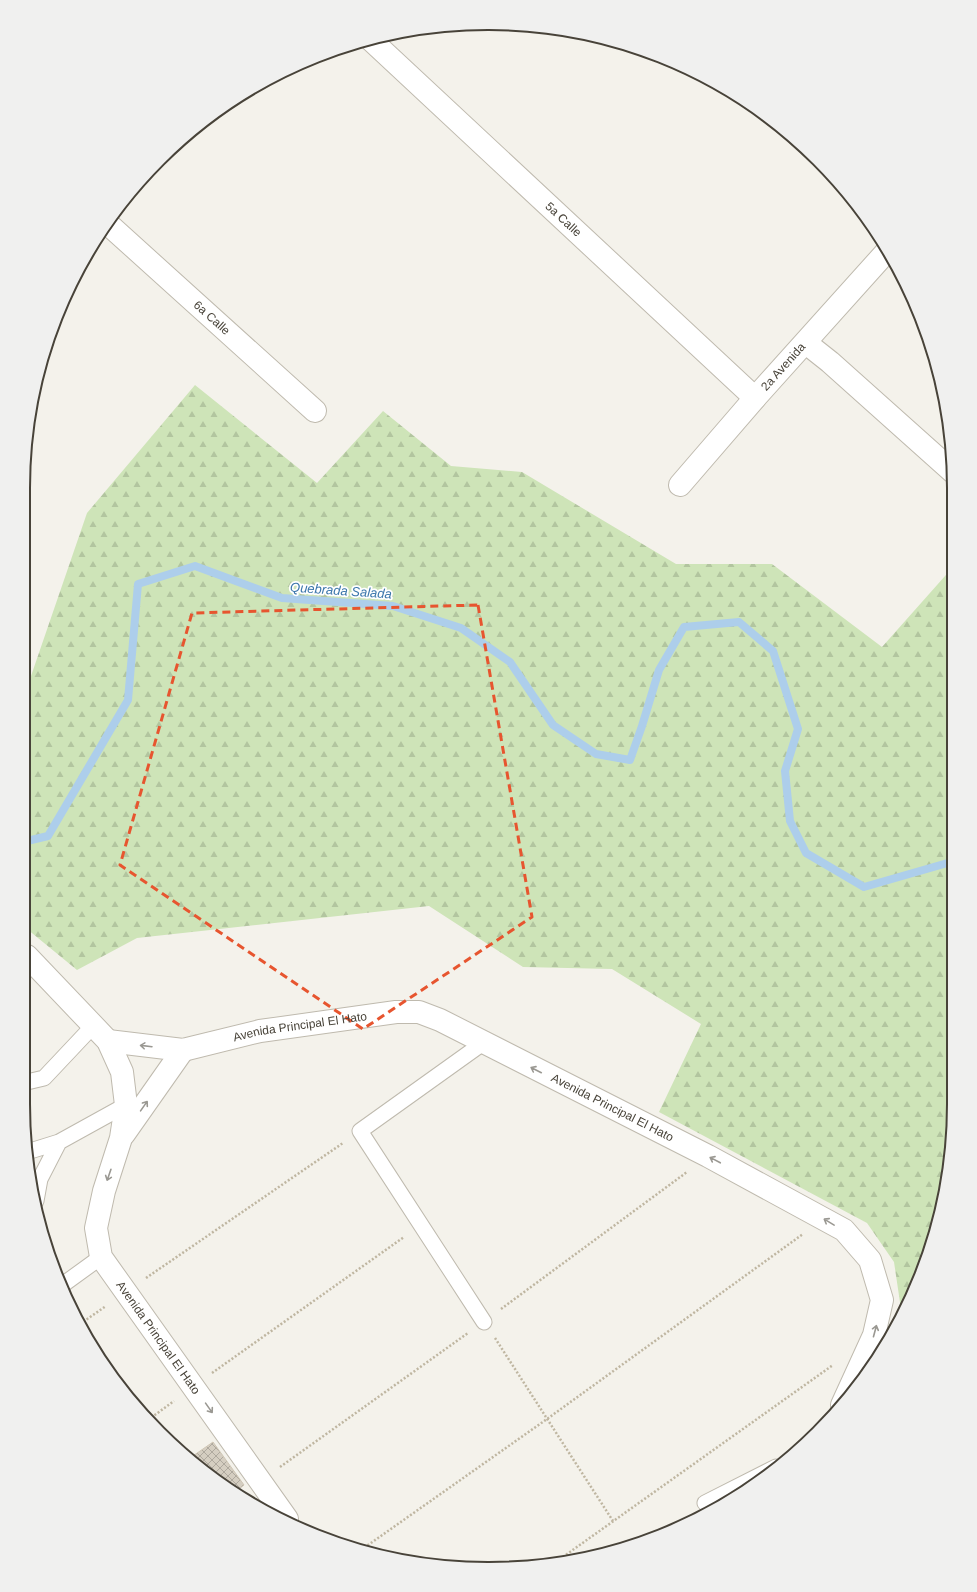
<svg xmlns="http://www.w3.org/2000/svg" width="977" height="1592" viewBox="0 0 977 1592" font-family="Helvetica,sans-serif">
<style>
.forest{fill:url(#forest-firs)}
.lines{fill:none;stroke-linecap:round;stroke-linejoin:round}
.stream{stroke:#adceeb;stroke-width:8}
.building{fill:url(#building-cross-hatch);stroke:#cfc6b5}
.service-casing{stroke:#bfbaae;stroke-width:17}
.minor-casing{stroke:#bfbaae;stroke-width:24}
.tertiary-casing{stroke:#bfbaae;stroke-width:24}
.path{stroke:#bfb6a1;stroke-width:2.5;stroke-dasharray:2 2;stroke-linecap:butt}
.service{stroke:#fff;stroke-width:15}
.minor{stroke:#fff;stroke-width:22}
.tertiary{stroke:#fff;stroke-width:22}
.oneway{stroke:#9a9892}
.marked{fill:none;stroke:#e7552f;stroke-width:3;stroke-dasharray:8 5;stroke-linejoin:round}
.labels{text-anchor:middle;stroke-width:3.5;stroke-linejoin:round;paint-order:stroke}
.street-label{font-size:12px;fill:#484339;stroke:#fff}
.water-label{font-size:13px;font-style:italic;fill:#3b76ab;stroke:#fff}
.rim{fill:none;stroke:#484339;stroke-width:2}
</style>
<defs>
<pattern id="forest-firs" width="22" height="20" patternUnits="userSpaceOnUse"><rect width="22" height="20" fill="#cee4b8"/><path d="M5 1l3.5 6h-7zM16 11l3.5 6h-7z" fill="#b2c59f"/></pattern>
<pattern id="building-cross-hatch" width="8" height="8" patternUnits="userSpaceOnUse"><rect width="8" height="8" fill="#d5cec1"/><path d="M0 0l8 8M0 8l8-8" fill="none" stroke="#afa99e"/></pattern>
</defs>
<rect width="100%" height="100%" fill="#f4f2eb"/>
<path class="forest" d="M195 385 317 483 383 411 451 466 522 472 676 564H772L882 647 953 567 950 1164 919 1281 896 1320 901 1309 894 1262 867 1223 659 1112 701 1024 612 969 523 967 429 906 137 938 77 970 27 929V676H31L87 513Z"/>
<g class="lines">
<path class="stream" d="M27 841 48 836 128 700 138 584 195 566 282 598 393 606 461 628 510 662 553 725 596 754 630 760 642 726 659 670 684 627 739 622 773 651 798 729 785 771 790 821 806 853 864 887 951 862"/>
</g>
<path class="building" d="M213 1442 244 1485 234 1493 190 1458Z"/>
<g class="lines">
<g class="service-casing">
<path id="service" d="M483 1043 360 1131 484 1322
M27 1082 44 1078 93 1026
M27 1152 59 1142
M36 1201 40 1179 59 1142 126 1105
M61 1286 101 1257
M705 1503 776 1467"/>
</g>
<g class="minor-casing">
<g id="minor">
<path id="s1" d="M371 40 755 398"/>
<path id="s2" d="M108 224 315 411"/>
<path d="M806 343 830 362 953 472"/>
<path id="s3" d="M680 485 755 398 888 250"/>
</g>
</g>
<g class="tertiary-casing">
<g id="tertiary">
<path id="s4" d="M27 956 108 1041 122 1072 126 1105 121 1138 104 1191 96 1228 101 1257 287 1519"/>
<path id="s5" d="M108 1041 183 1050 260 1031 396 1012H419L440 1020 708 1156 844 1230 870 1260 882 1300 874 1335 842 1405"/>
<path d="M124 1134 183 1050"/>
</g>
</g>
<path class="path" d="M146 1278 343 1143
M501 1309 687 1172
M80 1324 106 1306
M495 1338 613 1521
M212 1373 404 1237
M148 1420 174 1401
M280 1467 468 1333
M361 1550 547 1419 803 1234
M553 1564 833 1365"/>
<use href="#service" class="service"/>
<use href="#minor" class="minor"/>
<use href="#tertiary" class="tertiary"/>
</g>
<defs><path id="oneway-shaft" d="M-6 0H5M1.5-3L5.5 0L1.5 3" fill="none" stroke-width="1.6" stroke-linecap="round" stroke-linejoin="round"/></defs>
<g class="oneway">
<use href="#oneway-shaft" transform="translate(146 1046) rotate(-173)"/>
<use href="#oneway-shaft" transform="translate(536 1070) rotate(-153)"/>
<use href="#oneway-shaft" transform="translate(144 1106) rotate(-55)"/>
<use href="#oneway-shaft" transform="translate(715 1160) rotate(-152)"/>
<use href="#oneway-shaft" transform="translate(109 1175) rotate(109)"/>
<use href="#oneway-shaft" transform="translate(829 1222) rotate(-149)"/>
<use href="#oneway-shaft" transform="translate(875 1331) rotate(-75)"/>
<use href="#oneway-shaft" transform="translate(209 1408) rotate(55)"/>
</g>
<path class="marked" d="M478 605 532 917 363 1029 120 865 192 613Z"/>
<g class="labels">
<g class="street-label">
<text dy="4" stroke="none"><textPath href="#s1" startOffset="263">5a Calle</textPath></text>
<text dy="4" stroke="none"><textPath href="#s2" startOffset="140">6a Calle</textPath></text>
<text dy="4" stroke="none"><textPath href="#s3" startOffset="157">2a Avenida</textPath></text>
<text dy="4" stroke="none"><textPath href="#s5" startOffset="195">Avenida Principal El Hato</textPath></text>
<text dy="4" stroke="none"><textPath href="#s5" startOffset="531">Avenida Principal El Hato</textPath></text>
<text dy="4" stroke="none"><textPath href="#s4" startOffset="440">Avenida Principal El Hato</textPath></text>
</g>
<g class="water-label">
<text transform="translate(341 590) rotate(4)" y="5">Quebrada Salada</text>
</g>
</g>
<path d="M0 0H977V1592H0ZM488 30H489A458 458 0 0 1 947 488V1104A458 458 0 0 1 489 1562H488A458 458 0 0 1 30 1104V488A458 458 0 0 1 488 30Z" fill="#f0f0ef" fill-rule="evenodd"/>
<path class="rim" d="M488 30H489A458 458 0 0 1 947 488V1104A458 458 0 0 1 489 1562H488A458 458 0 0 1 30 1104V488A458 458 0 0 1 488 30Z"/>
</svg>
